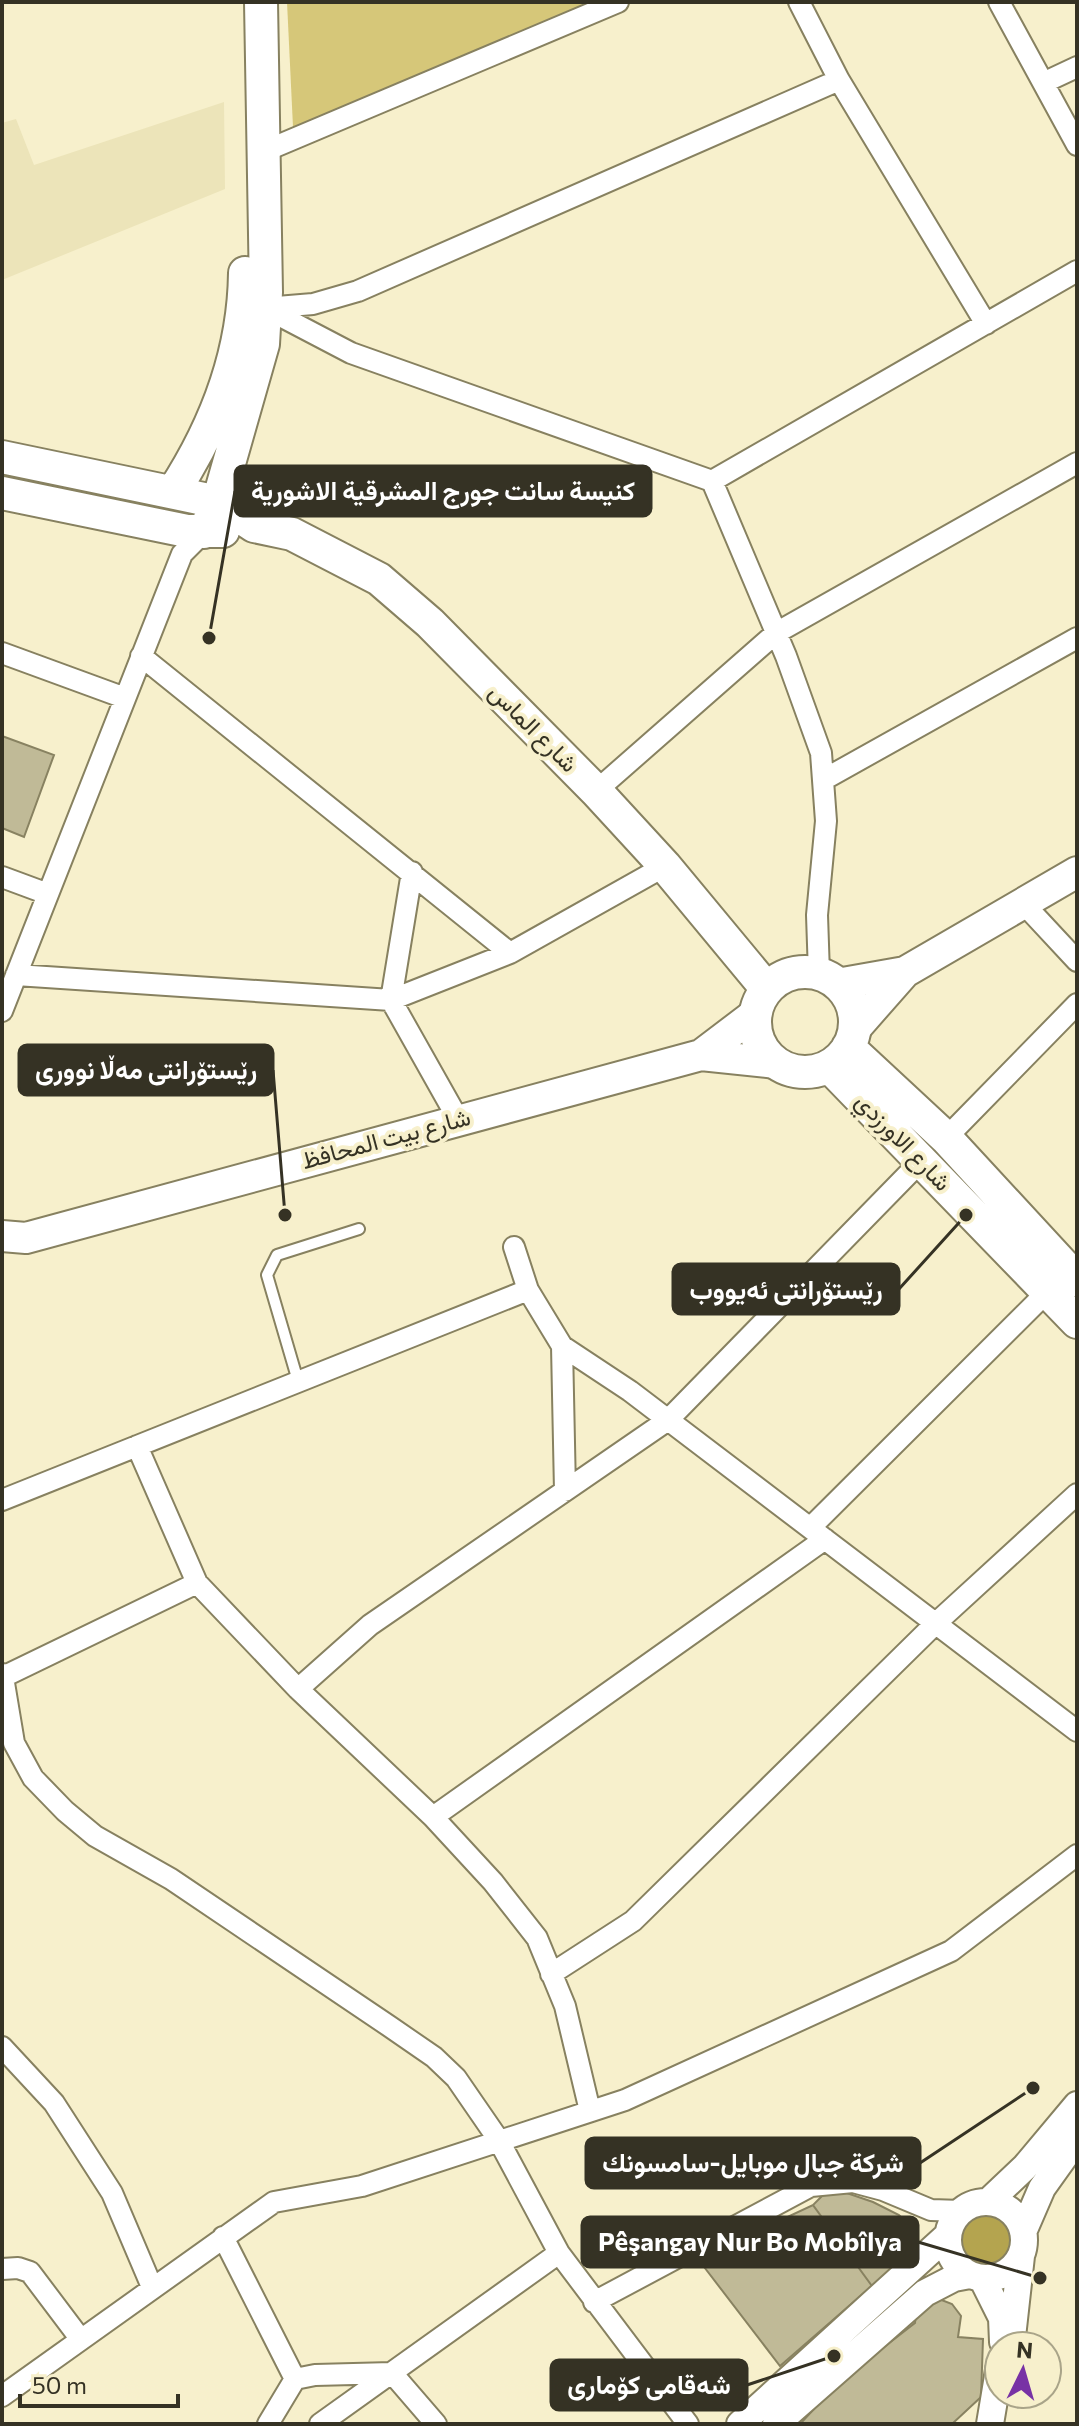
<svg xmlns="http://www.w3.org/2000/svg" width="1079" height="2426" viewBox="0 0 1079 2426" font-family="Commissioner,Vazirmatn,sans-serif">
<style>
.built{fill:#ece4b9}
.green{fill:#d6c779}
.water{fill:#b4a44f}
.building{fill:#c0ba97;stroke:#888261;stroke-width:2}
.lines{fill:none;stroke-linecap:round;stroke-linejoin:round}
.service-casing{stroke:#878160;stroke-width:14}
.minor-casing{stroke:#878160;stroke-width:24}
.tertiary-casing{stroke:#878160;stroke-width:30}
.secondary-casing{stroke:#878160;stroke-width:34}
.primary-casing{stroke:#878160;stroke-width:36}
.service{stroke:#fff;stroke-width:10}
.minor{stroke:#fff;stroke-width:20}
.tertiary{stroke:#fff;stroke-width:26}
.secondary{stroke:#fff;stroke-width:30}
.primary{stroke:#fff;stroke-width:32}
.labels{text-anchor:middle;stroke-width:8;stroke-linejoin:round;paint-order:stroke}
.street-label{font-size:24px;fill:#353224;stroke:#f7f0cc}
.leader{fill:none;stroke:#353224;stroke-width:3}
.callout-dot{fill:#353224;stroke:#f7f0cc;stroke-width:3}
.callout{fill:#353224;stroke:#353224;stroke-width:3}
.callout-label{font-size:26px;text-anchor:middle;font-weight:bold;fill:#fff}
</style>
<rect width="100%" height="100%" fill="#f7f0cc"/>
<path class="built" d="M224 102 225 189 2 280V123L16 119 34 165Z"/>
<path class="green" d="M287 2H590L293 127Z"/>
<path class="water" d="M958 2239a29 29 0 1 1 58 0a29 29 0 1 1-58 0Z"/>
<path class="building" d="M2 736 54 755 24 837 2 828Z
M838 2190 873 2202 899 2215 909 2225 911 2233 903 2259 872 2286 813 2205 826 2192Z
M813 2205 872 2286 780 2366 698 2259Z
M939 2299 952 2304 961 2316 958 2337 983 2339 981 2397 952 2424H800L839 2382 915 2323 916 2314Z"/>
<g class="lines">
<g class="service-casing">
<path id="service" d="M298 1381 267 1275 277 1255 359 1229"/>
</g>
<g class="minor-casing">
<path id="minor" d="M799 2 839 80 986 324
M999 2 1077 145
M1045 82 1077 67
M265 151 618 2
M265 308 351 353 712 481 786 656 821 753 826 821 817 915 819 974
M265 308 313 304 358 291 839 80
M712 481 1077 271
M2 653 125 698
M141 656 510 953
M823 780 1077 638
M596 791 776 633 1077 463
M412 872 391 1000 458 1119
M2 877 48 894
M1023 903 1077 961
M16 975 391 1000 510 953 665 866
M2 1011 182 554 204 532
M946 1138 1077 1004
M514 1247 528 1290 562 1346 630 1391 1077 1731
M562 1346 565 1491
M137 1446 197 1583 298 1689
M2 1500 528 1290
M810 1528 1048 1291
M2 1674 3 1677 197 1583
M3 1677 14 1743 33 1778 65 1811 95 1836 171 1879 389 2026 434 2057 456 2078 498 2139 559 2253 688 2424
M433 1817 825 1539
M551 1974 633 1921 935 1624 1077 1494
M2 2047 54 2103 112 2193 152 2287
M590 2111 565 2006 537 1938 493 1882 433 1817 298 1689 370 1625 668 1420 922 1160
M223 2237 295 2379
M2 2269 18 2268 30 2272 79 2337
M594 2302 811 2186 853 2182 883 2190 931 2210 962 2211
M2 2396 274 2202 362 2186 625 2100 951 1951 1077 1855
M268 2424 295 2379 315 2375 392 2373 436 2424
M320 2424 559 2253"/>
</g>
<g class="tertiary-casing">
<path id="tertiary" d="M988 2202 1025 2167 1077 2105
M948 2240a38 38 0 1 1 76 0a38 38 0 1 1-76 0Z
M1023 2232 1042 2188 1077 2139
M982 2278 1002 2318 1003 2342
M1011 2346 1021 2256
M740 2424 948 2235
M776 2424 925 2293 954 2278 970 2275
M990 2424 999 2370"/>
</g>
<g class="secondary-casing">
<path id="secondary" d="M837 984 905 972
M854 1030 905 972 1077 872
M701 1055 776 1063
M2 1236 26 1238 701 1055 755 1014"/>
</g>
<g class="primary-casing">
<path id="primary" d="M2 457 218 502 254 526 292 534 379 579 430 623 596 791 665 866 767 989
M173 492C216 426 244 353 245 273
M2 493 187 531H223
M204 532 218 502 263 344 266 292 261 2
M755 1022a50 50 0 1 1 100 0a50 50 0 1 1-100 0Z
M848 1047 946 1138 1077 1280
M829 1066 1077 1322"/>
</g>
<use href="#service" class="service"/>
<use href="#minor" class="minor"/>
<use href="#tertiary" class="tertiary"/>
<use href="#secondary" class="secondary"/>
<use href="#primary" class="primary"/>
</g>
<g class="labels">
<g class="street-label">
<text transform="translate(533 728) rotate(45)" y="8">شارع الماس</text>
<text transform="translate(386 1139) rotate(-15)" y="8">شارع بيت المحافظ</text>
<text transform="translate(903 1142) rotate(46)" y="8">شارع الاورزدي</text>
</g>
</g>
<path class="leader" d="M209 638L235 491M285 1215L273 1070M966 1215L899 1289M1033 2088L920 2163M1040 2278L918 2242M834 2356L747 2385"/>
<g class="callout-dot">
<circle cx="209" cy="638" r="8"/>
<circle cx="285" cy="1215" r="8"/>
<circle cx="966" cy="1215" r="8"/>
<circle cx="1033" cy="2088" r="8"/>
<circle cx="1040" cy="2278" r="8"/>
<circle cx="834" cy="2356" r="8"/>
</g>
<g class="callout">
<rect x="235" y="466" width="416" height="50" rx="8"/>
<rect x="19" y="1045" width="254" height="50" rx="8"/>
<rect x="673" y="1264" width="226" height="50" rx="8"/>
<rect x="586" y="2138" width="334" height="50" rx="8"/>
<rect x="582" y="2217" width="336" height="50" rx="8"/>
<rect x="551" y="2360" width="196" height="50" rx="8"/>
</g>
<g class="callout-label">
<text x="443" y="500">كنيسة سانت جورج المشرقية الاشورية</text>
<text x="146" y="1079">رێستۆرانتی مەڵا نووری</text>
<text x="786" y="1299">رێستۆرانتی ئەیووب</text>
<text x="753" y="2172">شركة جبال موبايل-سامسونك</text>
<text x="750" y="2251">Pêşangay Nur Bo Mobîlya</text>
<text x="649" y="2394">شەقامی کۆماری</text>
</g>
<rect width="1079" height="2426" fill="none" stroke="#353224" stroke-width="8"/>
<g transform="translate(1023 2370) rotate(5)"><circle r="38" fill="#f7f0cc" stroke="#a9a489" stroke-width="2"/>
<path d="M0-6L14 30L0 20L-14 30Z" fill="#7832a5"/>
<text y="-12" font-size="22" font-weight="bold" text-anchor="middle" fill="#353224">N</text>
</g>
<path d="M20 2394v12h158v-12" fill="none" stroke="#353224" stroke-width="4"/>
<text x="32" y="2394" font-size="24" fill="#353224" stroke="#f7f0cc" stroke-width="6" paint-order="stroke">50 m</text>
</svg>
